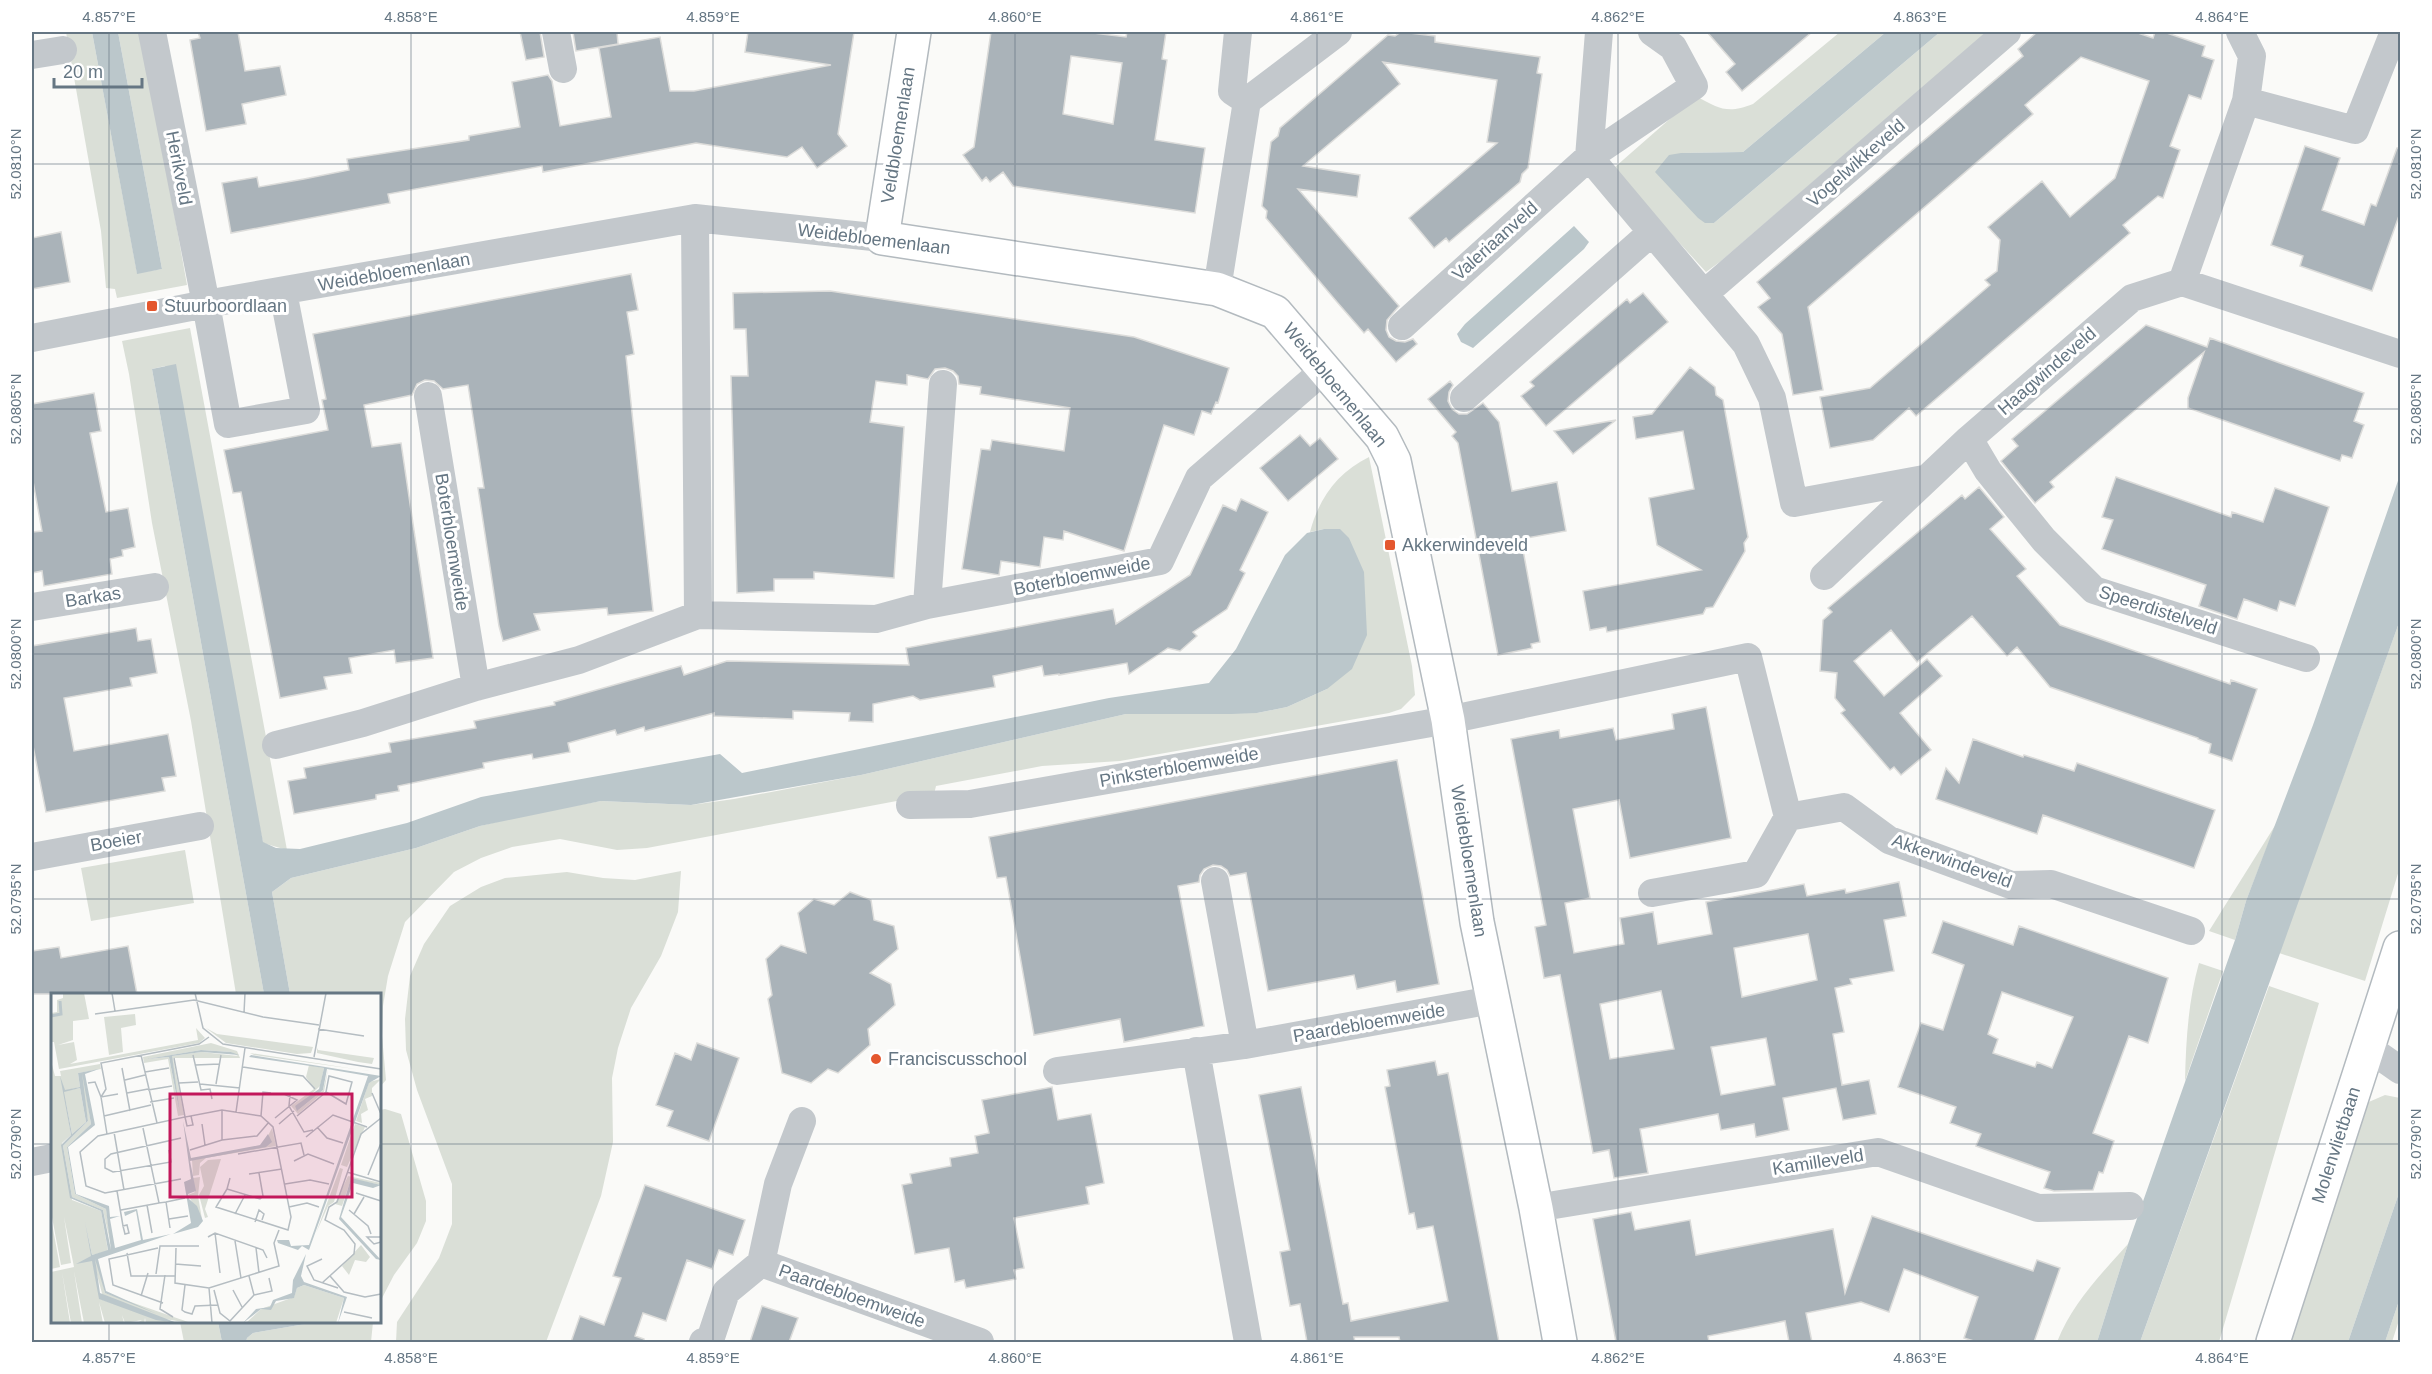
<svg xmlns="http://www.w3.org/2000/svg" width="2432" height="1374" viewBox="0 0 2432 1374" font-family="Helvetica,sans-serif">
<style>
.green{fill:#dadfd7}
.water{fill:#bbc7cb}
.building{fill:#aab3b9;stroke:#dcdcda;stroke-width:1.5;fill-rule:evenodd}
.lines{fill:none;stroke-linecap:round;stroke-linejoin:round}
.secondary-casing{stroke:#b3babf;stroke-width:36}
.street{stroke:#c3c8cc;stroke-width:28}
.secondary{stroke:#fff;stroke-width:33}
.ticks{fill:none;stroke:#657683;stroke-width:1.5;stroke-opacity:0.45}
.poi-dot{fill:#e4572e;stroke:#fff;stroke-width:2}
.labels{text-anchor:middle;stroke-width:6;stroke-linejoin:round;paint-order:stroke}
.street-label{font-size:18px;fill:#657683;stroke:#fff}
.poi-label{font-size:18px;fill:#657683;stroke:#fff;text-anchor:start}
.inset-river{fill:none;stroke:#bbc7cb;stroke-width:3}
.inset-road{fill:none;stroke:#b5bdc2;stroke-width:1.5}
.view{fill:#c2185b;fill-opacity:0.15;stroke:#c2185b;stroke-width:3}
.inset-edge{fill:none;stroke:#657683;stroke-width:3}
.neatline{fill:none;stroke:#657683;stroke-width:2}
.ticks-label{font-size:15px;text-anchor:middle;fill:#657683}
</style>
<rect width="100%" height="100%" fill="#fafaf8"/>
<path class="green" d="M66 32H92L137 273 162 269 118 32H142L187 285 117 298 115 289 106 288 101 231Z
M1840 32H1886L1743 152 1681 153 1714 223 1940 32H1987L1721 261 1706 272 1615 172V167L1696 96C1719 109 1728 114 1753 104Z
M190 328 287 850 263 843 165 366 152 369 264 994H236L191 721 152 523 129 374 122 341Z
M1369 457 1412 666 1415 695 1401 709 1389 713 1120 761 1042 766 936 786 932 803 902 800 647 848 617 850 560 839 512 847 481 858 454 872 405 922 388 976 383 1006 382 1036 386 1080 380 1087V994H290L272 892 291 878 416 848 480 826 534 813 601 801 691 805 734 799 861 775 1126 714 1257 713 1287 707 1327 689 1340 529H1324L1310 532C1319 498 1338 472 1369 457Z
M2400 620V867L2365 981 2279 953Z
M2276 824 2246 901 2235 940 2209 931Z
M185 850 194 903 91 921 81 868Z
M681 871 678 912 661 956 631 1008 618 1048 612 1078 613 1142 601 1196 546 1342H396L397 1322 439 1258 452 1224V1184L417 1090 406 1050 405 1019 410 976 424 944 450 906 481 887 505 878 567 872 603 878 635 880Z
M2199 963 2223 971 2185 1081C2186 1041 2188 1002 2199 963Z
M2269 986 2319 1003 2219 1342H2140Z
M2385 1095 2400 1098V1190L2348 1342H2279L2364 1104Z
M385 1109 401 1114 426 1201V1221L417 1243 394 1275 380 1302V1110Z
M2128 1244 2097 1342H2057C2072 1304 2100 1275 2128 1244Z
M2400 1298V1317L2392 1342H2385Z
M180 1322H218L222 1342H184Z
M317 1322H373L371 1342H246L247 1338 253 1333Z"/>
<path class="water" d="M92 32H118L162 269 137 274Z
M1886 32H1940L1714 223H1705L1698 218 1655 172 1669 155 1681 153 1743 152Z
M1574 226 1589 242 1584 249 1473 348 1461 342 1457 334 1465 324Z
M176 364 263 842 276 848 300 849 407 823 481 797 720 754 742 773 1109 698 1209 683 1236 649 1285 555 1307 533 1324 529H1340L1349 538 1364 572 1367 635 1352 669 1327 689 1287 707 1257 713 1232 714H1126L861 775 691 805 601 801 480 826 416 848 291 878 272 892 290 994H264L152 369Z
M2400 475V620L2140 1342H2097L2128 1244 2235 940 2246 901 2313 725Z
M2400 1190V1298L2385 1342H2348Z
M218 1322H317L253 1333 247 1338 246 1342H222Z"/>
<path class="building" d="M198 32H238L245 71 280 66 286 95 242 104 246 124 206 131 190 40 200 38Z
M520 32H540L544 57 526 60Z
M573 32H617L618 44 576 51Z
M748 32H854L838 134 847 146 817 168 802 147 787 157 696 143 543 172 542 166 388 194 390 203 231 233 222 183 257 177 259 187 304 179 349 170 347 159 469 140V136L520 127 512 82 548 75 552 81 560 126 611 117 599 48 660 37 670 91H694L831 65 745 52Z
M991 32H1085L1126 37 1127 32H1166L1162 59 1167 60 1155 140 1205 148 1195 213 1013 186 1003 172 990 182 986 177 982 181 963 155 974 147ZM1071 56 1122 63 1113 124 1063 114Z
M1401 32 1435 36V42L1540 57 1537 73 1542 74 1528 168 1522 174 1520 182 1449 242 1446 238 1434 248 1409 218 1497 143 1487 142 1497 80 1383 62 1400 84 1303 166 1360 175 1357 197 1298 189 1399 306 1387 320 1386 330 1389 337 1396 341 1405 342 1413 339 1417 344 1396 362 1368 329 1364 333 1337 302 1266 218 1267 211 1262 206 1271 142 1278 136 1280 128 1388 35 1395 36Z
M1707 32H1812L1742 91 1726 72 1735 64Z
M2037 32H2135L2153 38 2155 32H2164L2205 46 2202 56 2214 60 2201 99 2189 95 2170 146 2180 150 2163 198 2158 196 2123 225 2130 233 1916 416 1909 408 1873 440 1830 448 1820 397 1870 388 1990 285 1985 280 1997 271 2000 240 1988 227 2042 181 2070 217 2115 178 2149 81 2081 57 2025 105 2033 114 1808 307 1823 390 1793 395 1782 334 1758 307 1770 298 1757 282 2023 56 2018 49Z
M2305 146 2340 158 2322 210 2364 225 2371 204 2376 206 2397 148H2400V213L2372 291 2300 266 2303 256 2271 245Z
M61 232 70 282 32 289V238Z
M631 274 638 310 627 312 634 354 626 356 653 611 608 615 607 608 534 614 540 630 503 641 499 626 478 488H484L468 385 443 389 434 381 425 380 417 384 412 395 364 405 372 447 401 443 433 658 396 663 394 650 349 658 352 673 324 677 327 689 280 698 241 492 233 493 224 450 328 430 322 400 326 399 313 334Z
M830 291 1134 337 1229 368 1218 403 1216 402 1211 414 1202 411 1194 435 1164 425 1124 551 1064 531 1063 540 1044 537 1040 567 1001 561 999 575 962 569 981 449 990 450 992 440 1064 451 1070 408 980 394 981 387 959 384 958 376 953 371 945 368 935 369 928 379 907 375V385L876 381 870 422 904 427 894 578 814 572V579H774V591L737 593 731 376H748L746 329H734L733 293Z
M1643 293 1668 322 1546 426 1521 396 1534 386 1530 382 1627 299 1630 303Z
M2146 325 2207 347 2210 338 2364 393 2354 421 2364 425 2352 458 2342 455 2340 461 2188 408V398L2204 352 2050 482 2054 487 2035 503 2001 461 2018 446 2012 439Z
M1690 367 1715 387 1716 395 1723 400 1748 537 1744 543 1745 551 1713 607 1706 608 1703 614 1607 632 1606 627 1590 630 1583 591 1701 570 1657 545 1649 498 1694 489 1683 431 1636 439 1633 417 1652 414Z
M1450 381 1453 385 1449 392 1448 401 1452 409 1459 414H1467L1483 403 1499 422 1512 491 1557 482 1566 531 1521 539 1540 642 1531 644 1532 648 1498 655 1458 443 1452 436 1456 432 1428 399Z
M94 393 101 431 90 433 106 512 128 508 135 547 122 550 123 556 110 559 112 574 44 586 42 571 32 573V532L42 531 32 476V404Z
M1616 420 1573 454 1554 431Z
M1300 435 1310 446 1320 438 1338 459 1288 501 1260 468Z
M2116 477 2231 517 2232 512 2263 522 2275 488 2329 507 2295 606 2280 601 2277 611 2244 599 2237 619 2199 606 2206 585 2102 549 2113 520 2102 517Z
M1979 487 2004 517 1990 529 2026 569 2017 576 2060 625 2230 684 2231 680 2257 689 2232 761 2209 753 2211 744 2198 739V738L2050 687 2017 647 2007 656 1972 616 1917 662 1891 630 1854 661 1884 696 1927 659 1942 676 1900 713 1931 750 1901 775 1894 767 1890 770 1841 713 1845 710 1835 698 1837 673 1820 671 1823 620 1832 612 1828 608 1962 495 1965 499Z
M1241 499 1268 512 1240 570 1245 573 1227 609 1193 632 1197 636 1180 651 1168 648 1129 674 1127 663 1059 675V674L1044 676 1042 666 1018 671 993 676 995 687 920 700 913 696 873 704V722L849 721 850 713 793 711V719L714 716V713L645 731 644 727 617 735 615 730 568 743 570 752 533 759 532 754 483 763 484 768 398 786 399 791 376 795V799L294 814 288 781 306 778 304 768 391 752 389 743 476 728 474 721 555 705 554 702 681 666 684 675 727 661 909 665 906 648 1113 609 1116 624 1190 575 1223 505 1236 511Z
M136 628 138 641 151 639 157 673 130 678 132 686 64 698 74 751 168 734 176 776 162 778 165 791 46 812 32 741V646Z
M1706 707 1731 838 1630 858 1619 800 1573 809 1590 898 1565 903 1574 953 1624 944 1620 918 1653 912 1658 944 1712 934 1706 902 1804 884 1807 896 1845 889 1846 893 1899 882 1906 916 1884 920 1894 971 1850 979 1852 984 1835 988 1844 1032 1833 1034 1842 1085 1869 1080 1876 1114 1843 1120 1836 1088 1783 1098 1789 1130 1756 1137 1754 1124 1721 1130 1718 1114 1640 1129 1648 1173 1614 1178 1609 1150 1593 1153 1560 975 1544 978 1535 927 1546 925 1511 739 1559 730 1560 738 1613 728 1616 740 1674 729 1672 714ZM1808 934 1817 980 1742 997 1734 948ZM1661 991 1674 1049 1610 1059 1600 1004ZM1766 1038 1775 1085 1721 1095 1711 1047Z
M1973 739 2023 757 2024 755 2074 771 2077 763 2215 810 2194 868 2043 815 2037 834 1936 799 1946 768 1959 783Z
M1397 760 1439 984 1397 992 1395 981 1357 989 1354 975 1268 991 1246 873 1230 876 1227 870 1221 866 1213 865 1204 869 1200 875 1199 882 1178 886 1204 1026 1124 1042 1120 1019 1034 1035 1006 877 997 878 989 837Z
M850 892 871 900 874 920 894 926 898 949 870 973 891 984 895 1005 868 1029 870 1045 838 1073 828 1069 811 1083 782 1073 768 999 772 995 766 959 781 945 806 953 798 913 814 899 834 905Z
M1943 921 2013 945 2019 926 2168 978 2148 1043 2129 1036 2093 1133 2114 1141 2103 1173 2099 1172 2093 1190 2054 1191 2044 1188 2050 1172 1976 1146 1981 1134 1950 1123 1956 1107 1898 1087 1921 1023 1943 1030 1964 965 1932 953ZM2002 992 2073 1017 2052 1068 2037 1062 2035 1067 1993 1053 1998 1039 1988 1034Z
M128 946 137 994H32V951L59 947 61 958Z
M697 1043 739 1058 709 1141 667 1126 673 1111 656 1105 675 1053 691 1060Z
M1435 1061 1438 1075 1448 1073 1499 1342H1400L1399 1337H1354L1355 1342H1307L1300 1304 1290 1306 1280 1252 1290 1250 1259 1095 1301 1087 1343 1304 1348 1303 1351 1321 1448 1301 1433 1226 1417 1229 1414 1213 1409 1214 1385 1087 1390 1086 1387 1070Z
M1052 1087 1058 1120 1091 1114 1104 1183 1086 1187 1089 1204 1014 1218 1024 1268 1014 1270 1016 1279 966 1288 964 1280 955 1282 949 1248 915 1254 902 1185 912 1183 910 1174 951 1166 950 1158 978 1153 975 1136 989 1133 982 1100Z
M645 1185 745 1220 733 1255 719 1250 712 1269 687 1260 666 1321 643 1313 635 1336 644 1339V1342H571L580 1316 604 1325 621 1278 613 1276Z
M1631 1212 1635 1230 1690 1220 1696 1255 1833 1229 1845 1293 1872 1216 2033 1271 2037 1260 2060 1268 2034 1342H1977L1964 1338 1978 1297 1904 1269 1889 1312 1861 1302 1806 1313 1812 1342H1789L1785 1321 1708 1336 1709 1342H1616L1593 1219Z
M762 1306 798 1318 789 1342H750Z"/>
<g class="lines">
<g class="secondary-casing">
<path id="secondary" d="M914 32 882 238 1217 289 1275 312 1382 437 1394 461 1448 720 1477 922 1536 1208 1560 1342
M2273 1342 2400 948"/>
</g>
<path class="street" d="M556 32 563 69
M1599 32 1589 157 1746 344 1772 398 1794 503 1924 479
M2240 32 2252 56 2246 101 2355 130 2394 32
M32 55 63 50
M1247 101 1338 32
M695 218 698 615
M2182 282 2246 101
M1217 289 1247 101 1232 91 1238 32
M283 292 306 410 228 424 206 304 695 218 882 238
M1704 294 2007 32
M1402 326 1589 157 1694 86 1673 47 1652 32
M32 338 206 304 152 32
M428 396 476 687
M1464 398 1652 232
M1969 439 1988 471 2044 540 2094 590 2306 658
M1824 576 1969 439 2132 298 2182 282 2400 354
M927 605 943 384
M32 607 155 587
M276 745 363 723 476 687 579 660 698 615 876 619 927 605 1160 561 1199 478 1324 370
M910 805 970 804 1448 720 1748 657 1788 817
M32 857 200 826
M1215 881 1245 1045
M1652 893 1756 874 1788 817 1844 807 1889 840 2011 885 2051 884 2191 931
M2367 1047 2400 1070
M1196 1051 1248 1342
M1057 1071 1245 1045 1492 1000
M802 1121 778 1184 761 1263 980 1342
M32 1162 52 1158
M1536 1208 1878 1152 2038 1208 2130 1206
M703 1342 710 1340 726 1292 761 1263"/>
<use href="#secondary" class="secondary"/>
</g>
<path class="ticks" d="M109 32V994M411 32V1342M713 32V1342M1015 32V1342M1317 32V1342M1618 32V1342M1920 32V1342M2222 32V1342M32 164H2400M32 409H2400M32 654H2400M32 899H2400M32 1144H52M380 1144H2400M109 1322V1342"/>
<g class="poi-dot">
<rect x="146" y="300" width="12" height="12" rx="3"/>
<rect x="1384" y="539" width="12" height="12" rx="3"/>
<circle cx="876" cy="1059" r="6"/>
</g>
<g class="labels">
<g class="street-label">
<text transform="translate(898 135) rotate(-81)" y="6">Veldbloemenlaan</text>
<text transform="translate(1856 163) rotate(-41)" y="6">Vogelwikkeveld</text>
<text transform="translate(179 168) rotate(79)" y="6">Herikveld</text>
<text transform="translate(874 239) rotate(7)" y="6">Weidebloemenlaan</text>
<text transform="translate(1495 241) rotate(-42)" y="6">Valeriaanveld</text>
<text transform="translate(394 272) rotate(-10)" y="6">Weidebloemenlaan</text>
<text transform="translate(2047 371) rotate(-41)" y="6">Haagwindeveld</text>
<text transform="translate(1335 385) rotate(51)" y="6">Weidebloemenlaan</text>
<text transform="translate(452 542) rotate(81)" y="6">Boterbloemweide</text>
<text transform="translate(1082 576) rotate(-11)" y="6">Boterbloemweide</text>
<text transform="translate(93 597) rotate(-9)" y="6">Barkas</text>
<text transform="translate(2158 610) rotate(18)" y="6">Speerdistelveld</text>
<text transform="translate(1179 767) rotate(-10)" y="6">Pinksterbloemweide</text>
<text transform="translate(116 841) rotate(-10)" y="6">Boeier</text>
<text transform="translate(1469 861) rotate(81)" y="6">Weidebloemenlaan</text>
<text transform="translate(1952 861) rotate(20)" y="6">Akkerwindeveld</text>
<text transform="translate(1369 1023) rotate(-10)" y="6">Paardebloemweide</text>
<text transform="translate(2336 1145) rotate(-72)" y="6">Molenvlietbaan</text>
<text transform="translate(1818 1162) rotate(-9)" y="6">Kamilleveld</text>
<text transform="translate(852 1296) rotate(20)" y="6">Paardebloemweide</text>
</g>
<g class="poi-label">
<text x="164" y="312">Stuurboordlaan</text>
<text x="1402" y="551">Akkerwindeveld</text>
<text x="888" y="1065">Franciscusschool</text>
</g>
</g>
<g transform="translate(51 993)">
<rect width="330" height="330" fill="#fafaf8"/>
<path d="M12 0H33L38 26 22 28V47L7 52 23 49 26 67 19 71 147 47 145 35 154 45 148 50 8 76 3 49H0V20L6 19V7L12 5ZM84 21 85 32 70 35 72 59 58 62 53 24ZM155 35 166 41 262 54 260 60 246 61 175 50ZM160 50 186 58 189 65H122L133 122 127 123 117 66 93 70 92 64ZM150 57 180 59 187 63 151 59 120 63 129 121 118 64 97 66ZM266 55 267 57 323 65 321 71 307 69 266 60ZM199 60 317 78H318L203 62ZM0 68 4 83H10L9 78 49 71 50 76 27 80 29 94 13 98 29 95 35 129 21 141 14 105 20 142 11 150 21 207 50 218 57 258 41 262 34 229 49 306 120 330H95L94 325 93 330H86L91 327 74 330 71 322 73 330H54L48 309 52 330H33L23 278 31 330H20L11 279 19 330H0V279L23 274 13 224 20 270 10 272 0 219ZM258 72 273 75 269 93 249 112 244 113 247 117 272 97 277 76 273 99 247 121 240 113 263 96 255 84ZM32 80 40 131 16 154 24 201 55 216 61 257 52 217 21 204 12 153 37 128 29 81ZM330 86 321 95V103L314 106 317 117 310 121 311 130 305 128 318 89ZM304 131 314 134 296 174 290 172ZM221 135 225 153 155 165 149 170 148 182 142 183 141 167 211 154ZM170 166 154 216 157 224 154 225 148 202 153 193 149 174 157 167ZM289 175 292 176 283 209 277 213 265 240ZM297 183 330 190V192L300 186 291 213 284 211ZM149 184 147 203 151 226 137 202 144 199 142 185ZM0 225 9 274 0 276ZM310 252 319 264 315 269 304 267 298 282 291 273ZM46 266 54 300 140 330 106 325 52 304 42 267ZM253 292 293 305 285 330H195L210 316 243 304 246 295Z" fill="#dadfd7" fill-rule="evenodd"/>
<path d="M150 57 180 59 188 62 151 59 121 63 129 121 118 64 96 66ZM200 62 330 83 318 90 258 257 251 253 247 257 227 250 226 247H238L240 253 258 252 317 83 276 76 272 97 246 118 244 113 268 96 273 75 198 64ZM48 76 34 81 44 132 17 154 25 201 58 213 59 224 69 223 59 226 64 255 90 247 85 218 74 223 73 219 86 216 92 247 120 241 47 266 55 298 106 321 54 300 44 266 49 300 126 330 105 327 48 306 41 268 25 271 40 263 34 229 41 262 57 257 50 218 19 205 10 152 20 142 9 83 14 97 29 94 27 80ZM31 80 40 131 16 154 24 201 55 216 60 257 52 217 21 204 12 153 37 128ZM29 95 35 129 21 141 13 99ZM132 128 140 165 209 152 217 141 221 149 215 154 139 168 145 198 137 201 138 206 146 213 152 228 147 234 122 241 140 230 133 189 140 186ZM300 185 330 192 322 195 302 190 290 224 330 267 325 266 288 226ZM255 261 250 283 253 289 296 304 287 330 293 305 253 292 246 295 243 305 225 308 220 317 210 316 192 330 205 316 219 314 222 307 241 300 242 287Z" fill="#bbc7cb" fill-rule="evenodd"/>
<path class="inset-river" d="M0 23 10 21 9 8"/>
<path class="inset-road" d="M61 0 64 18M144 0 152 35 172 51 330 76M193 20 194 0M44 21 143 7 212 24 268 32M267 36 313 43M90 62 106 130M142 62 150 97 159 96 161 106M263 64 275 0M123 65 134 124 47 143 29 159 35 193 54 200 130 186M144 72 169 71M192 74 252 83 264 96M71 75 79 118M94 79 118 75M74 87 94 82M37 90 44 89 50 104 67 101M128 90 147 89M149 91 189 95M165 91 170 62M97 97 121 93M76 100 97 96M321 100 330 121M239 102 238 113 253 139 262 137M99 109 123 105M171 117V147M185 119 194 55M53 123 100 112M140 123 142 132 136 133 134 124 171 117 210 123 222 134 240 224 237 237 165 214 176 196M210 123 212 99 220 100M246 123 275 99 278 83 301 89 295 111 275 99M224 125 246 107 233 101M151 131 154 152M228 131 243 118M266 134 276 145 292 150M92 135 108 210 115 209 119 235M63 139 73 197M56 141 50 104 55 96 50 70 148 51 158 44M255 144 282 122 316 134M118 157 120 169 62 179 54 175V166L60 161 130 145M139 157 171 147 206 143 218 129M187 161 250 150 253 162M243 168 257 161 283 171M296 179 330 189M198 181 231 176M317 182 330 150M179 185 176 196 209 206 212 203 208 180M234 191 259 187 278 191M66 198 72 233 76 232 78 240 74 241 72 233M305 200 330 208M115 209 134 205M96 212 101 240M238 214 256 210 268 214M70 217 108 210M298 217 317 233 320 241M184 221 194 202M303 221 313 204M118 226 137 223M204 229 208 217 213 221 211 227M164 240 169 280M157 244 164 240 212 257 216 265M330 244H316L323 251 330 249M184 248 190 285M107 255 58 266 62 292 112 310M125 255 124 290 158 295 228 273 223 250 228 237M205 255 208 280M76 260 80 283H124M271 266 256 273 263 287 287 295M124 271 150 273M105 281 109 253H148M114 282 109 316 122 324M279 283 293 299 314 304 330 301M271 290 303 261 304 251 293 237 274 227 278 214 286 209 310 141 330 125M134 292 131 317 134 319 141 321 144 313 167 312M158 295 161 330M163 297 169 320 179 328 203 302 198 283M182 297 191 314M203 302 221 298 218 285M90 303 97 280M293 319 321 325"/>
<path class="view" d="M119 101H301V204H119Z"/>
<rect width="330" height="330" class="inset-edge"/>
</g>
<rect width="2432" height="1374" fill="none" stroke="#ffffff" stroke-width="66"/>
<path d="M54 78v9h88v-9" fill="none" stroke="#657683" stroke-width="3"/>
<text x="63" y="78" font-size="18" fill="#657683" stroke="#ffffff" stroke-width="4.5" paint-order="stroke">20 m</text>
<rect x="33" y="33" width="2366" height="1308" class="neatline"/>
<g class="ticks-label">
<text x="109" y="22">4.857°E</text>
<text x="411" y="22">4.858°E</text>
<text x="713" y="22">4.859°E</text>
<text x="1015" y="22">4.860°E</text>
<text x="1317" y="22">4.861°E</text>
<text x="1618" y="22">4.862°E</text>
<text x="1920" y="22">4.863°E</text>
<text x="2222" y="22">4.864°E</text>
<text transform="translate(16 164) rotate(-90)" y="5">52.0810°N</text>
<text transform="translate(2416 164) rotate(-90)" y="5">52.0810°N</text>
<text transform="translate(16 409) rotate(-90)" y="5">52.0805°N</text>
<text transform="translate(2416 409) rotate(-90)" y="5">52.0805°N</text>
<text transform="translate(16 654) rotate(-90)" y="5">52.0800°N</text>
<text transform="translate(2416 654) rotate(-90)" y="5">52.0800°N</text>
<text transform="translate(16 899) rotate(-90)" y="5">52.0795°N</text>
<text transform="translate(2416 899) rotate(-90)" y="5">52.0795°N</text>
<text transform="translate(16 1144) rotate(-90)" y="5">52.0790°N</text>
<text transform="translate(2416 1144) rotate(-90)" y="5">52.0790°N</text>
<text x="109" y="1363">4.857°E</text>
<text x="411" y="1363">4.858°E</text>
<text x="713" y="1363">4.859°E</text>
<text x="1015" y="1363">4.860°E</text>
<text x="1317" y="1363">4.861°E</text>
<text x="1618" y="1363">4.862°E</text>
<text x="1920" y="1363">4.863°E</text>
<text x="2222" y="1363">4.864°E</text>
</g>
</svg>
